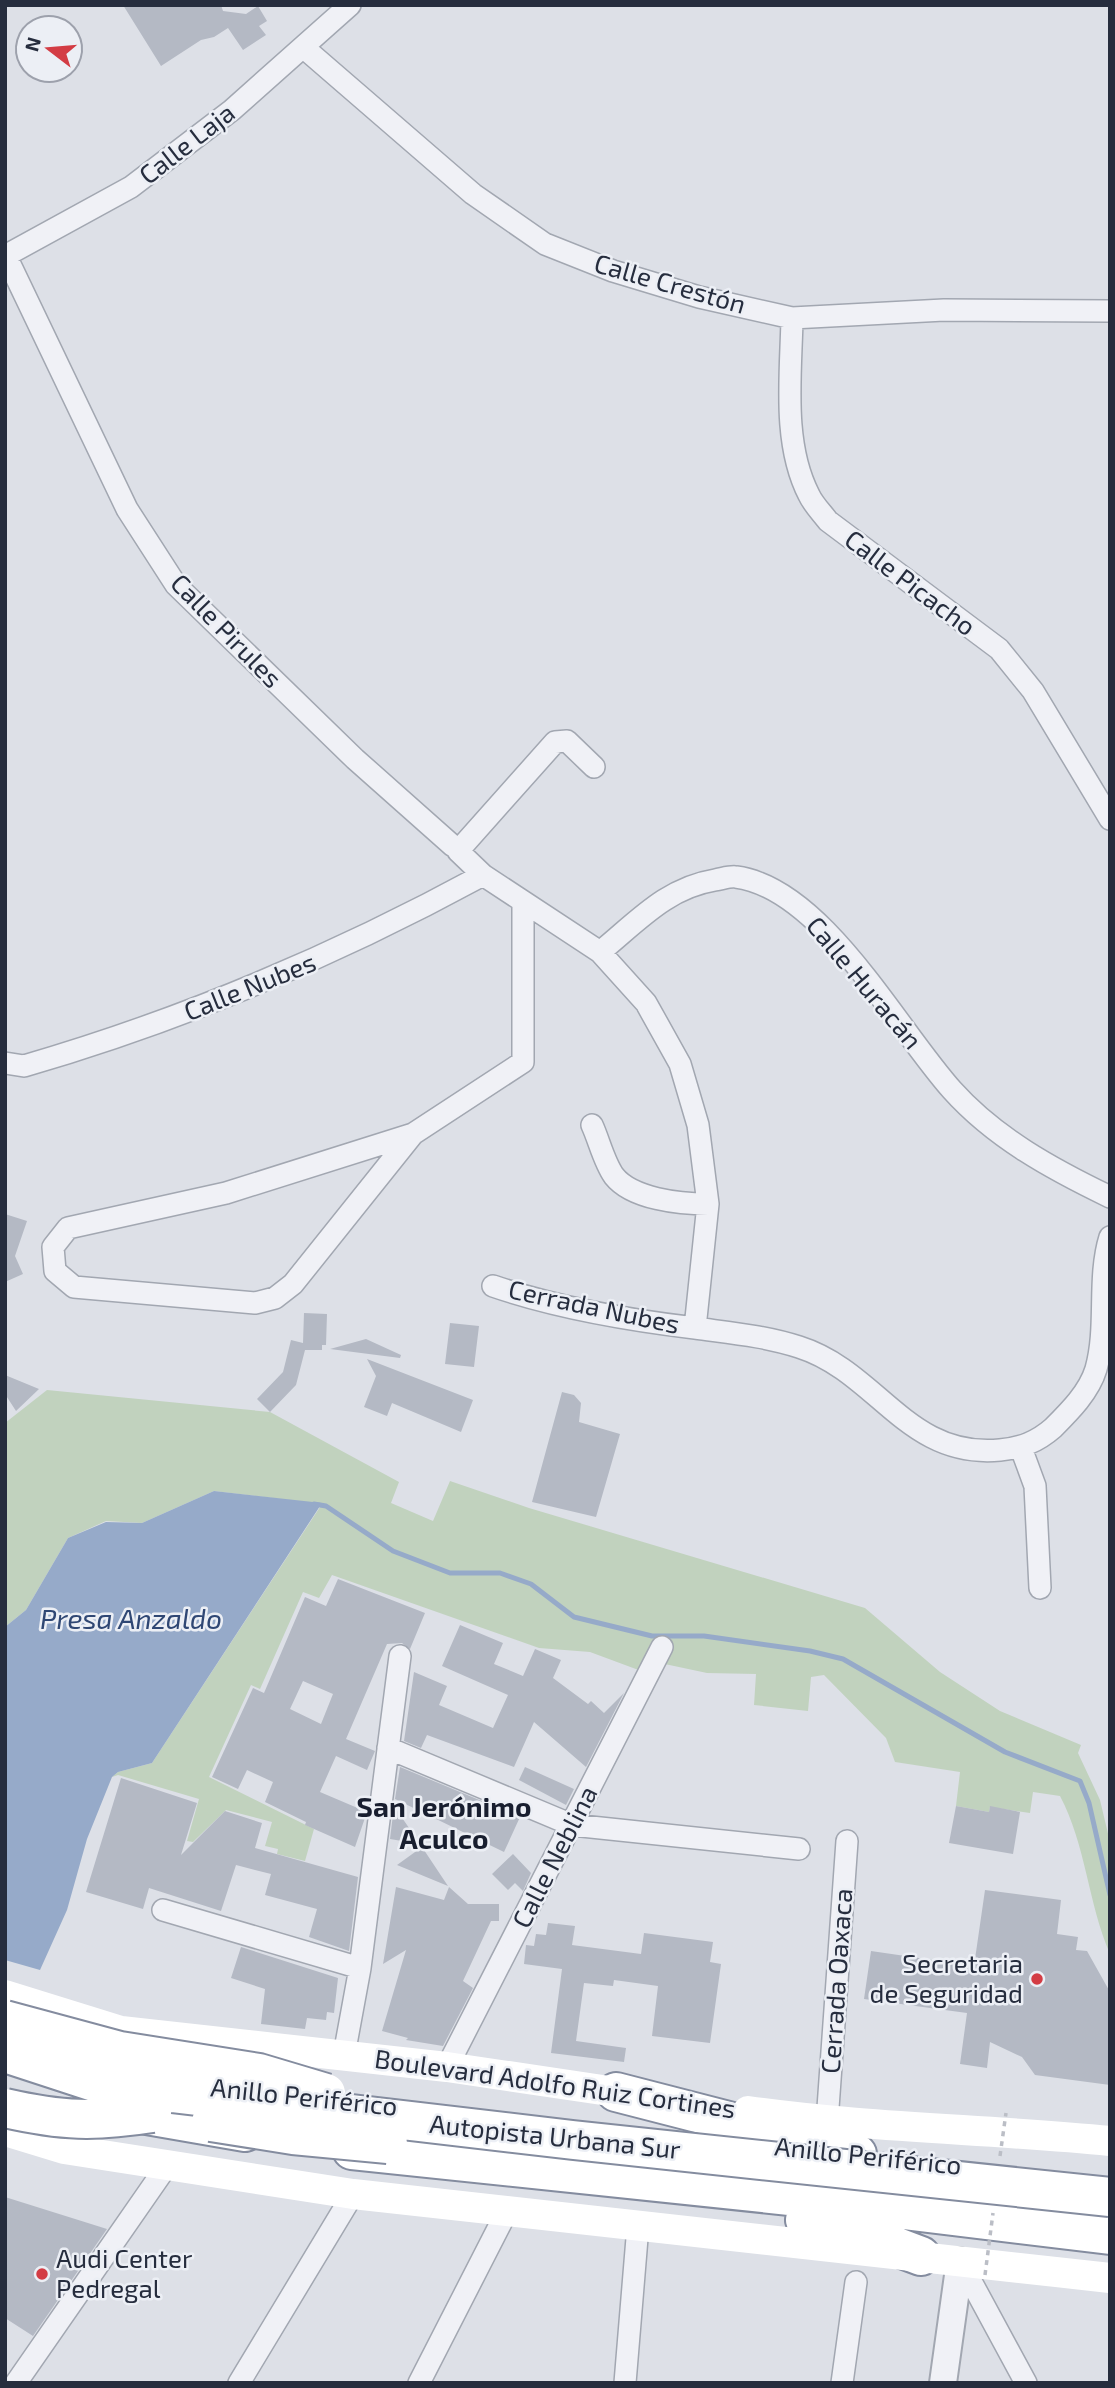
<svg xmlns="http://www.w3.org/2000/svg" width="1115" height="2388" viewBox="0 0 1115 2388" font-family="'Exo 2',sans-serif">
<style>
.green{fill:#c1d2be}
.water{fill:#96aac9}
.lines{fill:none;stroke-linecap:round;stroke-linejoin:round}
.stream{stroke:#96aac9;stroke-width:5}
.building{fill:#b4b9c4;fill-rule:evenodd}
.minor-casing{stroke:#a2a7b1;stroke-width:24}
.tertiary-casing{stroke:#a2a7b1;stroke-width:30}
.motorway-casing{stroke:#848c9f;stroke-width:42}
.minor{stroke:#f0f1f6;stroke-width:21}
.tertiary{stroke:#f0f1f6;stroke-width:26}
.secondary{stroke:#fff;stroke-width:30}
.motorway{stroke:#fff;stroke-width:38}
.motorway-bridge-casing{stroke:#848c9f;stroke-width:42;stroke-linecap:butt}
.path-bridge{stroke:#bbbec6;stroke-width:3.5;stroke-dasharray:5 5;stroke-linecap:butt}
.motorway-bridge{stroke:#fff;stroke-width:38}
.poi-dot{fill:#d33c44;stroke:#eceff5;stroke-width:2.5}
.labels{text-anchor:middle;stroke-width:5;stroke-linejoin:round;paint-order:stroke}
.street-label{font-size:26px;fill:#262d3e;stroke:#eceff5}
.poi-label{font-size:26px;fill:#262d3e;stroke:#eceff5;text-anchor:end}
.water-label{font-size:28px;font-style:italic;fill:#2f4774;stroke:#eceff5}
.neighbourhood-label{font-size:28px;font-weight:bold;fill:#181e2f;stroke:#eceff5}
</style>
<rect width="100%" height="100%" fill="#dde0e7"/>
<path class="green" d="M47 1390 270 1412 399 1482 391 1503 433 1521 450 1481 529 1508 865 1608 940 1672 1000 1711 1081 1745 1078 1753 1100 1800 1110 1842V1954C1088 1903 1086 1845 1060 1796L1033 1792 1030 1813 990 1807 989 1812 956 1806 960 1772 895 1762 886 1738 824 1675 811 1677 808 1711 754 1705 756 1674 707 1673 660 1663 652 1675 590 1652 539 1648 332 1575 319 1598 303 1592 260 1689 251 1685 209 1777 314 1829 305 1861 277 1854 278 1849 265 1846 272 1822 226 1810 193 1842 187 1841 199 1799 118 1775 112 1777 118 1772 152 1763 322 1504 214 1491 142 1523 106 1521 68 1538 26 1610 5 1627V1423Z"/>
<path class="water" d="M214 1491 322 1503 152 1763 118 1772 112 1777 87 1839 67 1910 40 1970 5 1960V1627L26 1610 68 1538 106 1522 142 1523Z"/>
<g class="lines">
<path class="stream" d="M314 1504 326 1506 393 1551 450 1573H500L531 1584 574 1617 652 1636H704L810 1651 843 1659 1005 1752 1080 1781 1089 1803 1110 1895"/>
</g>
<path class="building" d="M123 5H221L223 11 246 14 258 6 267 21 259 26 266 35 243 50 228 28 214 37 201 40 161 66Z
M5 1214 27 1221 15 1256 23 1274 5 1282Z
M304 1313 327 1314 326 1345H322V1350H305L296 1385 270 1412 257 1399 283 1372 291 1340 303 1343Z
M450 1323 479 1326 474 1367 445 1364Z
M366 1339 401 1355 400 1358 330 1349Z
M367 1359 473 1400 461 1432 392 1403 387 1416 364 1407 376 1376Z
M5 1375 39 1389 16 1411 5 1394Z
M562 1392 574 1395 581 1403 579 1422 620 1434 596 1517 532 1502Z
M338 1579 425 1613 410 1649 402 1643 387 1644 346 1739 375 1751 367 1770 336 1756 320 1792 367 1812 355 1847 305 1825 306 1822 265 1802 273 1782 247 1770 238 1789 212 1777 253 1688 264 1693 305 1597 326 1606ZM303 1681 333 1694 321 1724 290 1709Z
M460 1625 503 1643 494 1664 523 1676 535 1649 561 1660 553 1678 588 1704 591 1701 604 1713 624 1693 586 1767 534 1722 514 1767 427 1735 421 1748 404 1741 414 1672 447 1686 439 1705 493 1728 508 1695 442 1666Z
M400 1767 520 1817 504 1852 395 1799Z
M525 1767 574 1789 566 1805 519 1780Z
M121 1778 197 1803 181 1855 225 1811 262 1823 255 1848 358 1877 349 1951 309 1937 317 1909 265 1895 271 1874 236 1865 221 1911 149 1888 143 1909 86 1892Z
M394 1806 420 1844 390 1839Z
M956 1806 989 1812 990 1806 1020 1812 1013 1854 949 1843Z
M422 1847 448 1886 397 1865Z
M513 1854 531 1873 523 1891 515 1883 508 1890 492 1874Z
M396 1887 444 1900 449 1887 468 1904H499V1921H491L463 1981 473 1988 443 2046 406 2040 408 2038 382 2031 406 1950 383 1964Z
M985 1890 1061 1900 1057 1934 1078 1937 1076 1950 1087 1951 1110 1992V2085L1035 2075 1022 2057 990 2042 987 2068 960 2064 967 2013 864 1999 871 1951 974 1966Z
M548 1923 575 1926 572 1945 641 1954 644 1933 713 1942 710 1962 721 1964 710 2043 652 2036 658 1986 614 1980 613 1986 584 1983 576 2041 626 2048 624 2062 551 2053 562 1969 524 1964 526 1945 534 1946 536 1934 546 1935Z
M241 1947 338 1978 334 2013 327 2012 326 2020 307 2018 305 2029 261 2024 265 1989 231 1978Z
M5 2197 107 2229 33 2336 5 2318Z"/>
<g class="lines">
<g class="minor-casing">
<path id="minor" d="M303 47 473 194 545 244 613 271 699 297 792 318 944 310 1110 311
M5 256 131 187 232 110 350 5
M6 256 127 509 176 585 355 759 453 846
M792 318C791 374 782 443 809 495 813 504 822 513 828 521L999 649 1033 691 1110 819
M594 767 567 741 555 742 458 851 483 875 600 952 646 1003 680 1064 698 1125 708 1204 695 1328
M600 952C637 922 666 888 715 880 722 879 730 876 736 877 822 888 897 1029 952 1090 995 1138 1052 1169 1110 1197
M5 1063 24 1066C186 1019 336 955 483 875
M592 1125C599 1140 604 1162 614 1176 632 1199 680 1204 708 1204
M413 1134 293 1284 275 1298 255 1303 74 1287 55 1271 53 1247 68 1228 226 1193 413 1134 523 1062V902
M493 1286C557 1308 628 1320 695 1328 731 1333 765 1336 799 1347 878 1372 907 1459 1000 1450 1021 1448 1037 1442 1053 1428 1070 1411 1089 1392 1096 1369 1108 1326 1097 1279 1110 1237
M1021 1448 1035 1486 1040 1588
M388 1748 572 1825 799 1849
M163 1910 360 1968
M344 2055 360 1968 400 1656
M447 2067 662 1647
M827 2122 847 1841
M960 2261 1026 2383
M16 2383 166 2167
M239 2383 353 2194
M419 2383 506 2213
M625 2383 638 2226
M842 2383 856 2282"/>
</g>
<g class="tertiary-casing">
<path id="tertiary" d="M943 2383 960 2261"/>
</g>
<g class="motorway-casing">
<path id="motorway" d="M616 2092 857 2154
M118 2110 245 2132
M352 2150 790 2196 1110 2235
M805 2220 852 2230 921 2256"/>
</g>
<use href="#minor" class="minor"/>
<use href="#tertiary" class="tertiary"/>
<path class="secondary" d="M5 1995 121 2031 447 2067 636 2095
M748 2111C868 2128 989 2129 1110 2141
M5 2131 64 2149 353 2194 1110 2278"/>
<use href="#motorway" class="motorway"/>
<g class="motorway-bridge-casing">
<path id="motorway-bridge" d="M5 2020 120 2051 259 2073 326 2093
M5 2053 103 2085 573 2140 1110 2197
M5 2108C62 2121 95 2122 152 2113
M211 2122 293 2135 388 2144"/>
</g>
<path class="path-bridge" d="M1000 2156 1006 2113
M985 2275 993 2213"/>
<use href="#motorway-bridge" class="motorway-bridge"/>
</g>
<g class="poi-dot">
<circle cx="1037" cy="1979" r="7"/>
<circle cx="42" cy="2274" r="7"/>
</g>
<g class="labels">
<g class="street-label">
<text transform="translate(187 144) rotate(-38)" y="9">Calle Laja</text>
<text transform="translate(670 284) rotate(16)" y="9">Calle Crestón</text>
<text transform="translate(910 583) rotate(37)" y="9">Calle Picacho</text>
<text transform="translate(226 631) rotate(46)" y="9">Calle Pirules</text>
<text transform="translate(864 983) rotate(50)" y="9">Calle Huracán</text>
<text transform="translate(250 987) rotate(-22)" y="9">Calle Nubes</text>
<text transform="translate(594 1307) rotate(12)" y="9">Cerrada Nubes</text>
<text transform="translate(555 1857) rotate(-63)" y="9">Calle Neblina</text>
<text transform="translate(837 1981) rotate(-86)" y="9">Cerrada Oaxaca</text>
<text transform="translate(555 2084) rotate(8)" y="9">Boulevard Adolfo Ruiz Cortines</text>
<text transform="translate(304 2097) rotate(6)" y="9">Anillo Periférico</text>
<text transform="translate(555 2137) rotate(6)" y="9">Autopista Urbana Sur</text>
<text transform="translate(868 2156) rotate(6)" y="9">Anillo Periférico</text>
</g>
<g class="poi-label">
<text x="1023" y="1973">Secretaria<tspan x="1023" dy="30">de Seguridad</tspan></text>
<text x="56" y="2268" text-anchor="start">Audi Center<tspan x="56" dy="30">Pedregal</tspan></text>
</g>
<g class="water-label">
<text x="131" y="1629">Presa Anzaldo</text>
</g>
<g class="neighbourhood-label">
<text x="444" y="1817">San Jerónimo<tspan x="444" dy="32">Aculco</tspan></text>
</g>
</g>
<rect width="1115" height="2388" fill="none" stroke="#262d3e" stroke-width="14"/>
<g transform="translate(49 49) rotate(286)"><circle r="33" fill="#eceff5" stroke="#9da1ac" stroke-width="2"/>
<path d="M0-5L12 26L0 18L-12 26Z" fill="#d33c44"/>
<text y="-10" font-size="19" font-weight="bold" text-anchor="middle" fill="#262d3e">N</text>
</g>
</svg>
